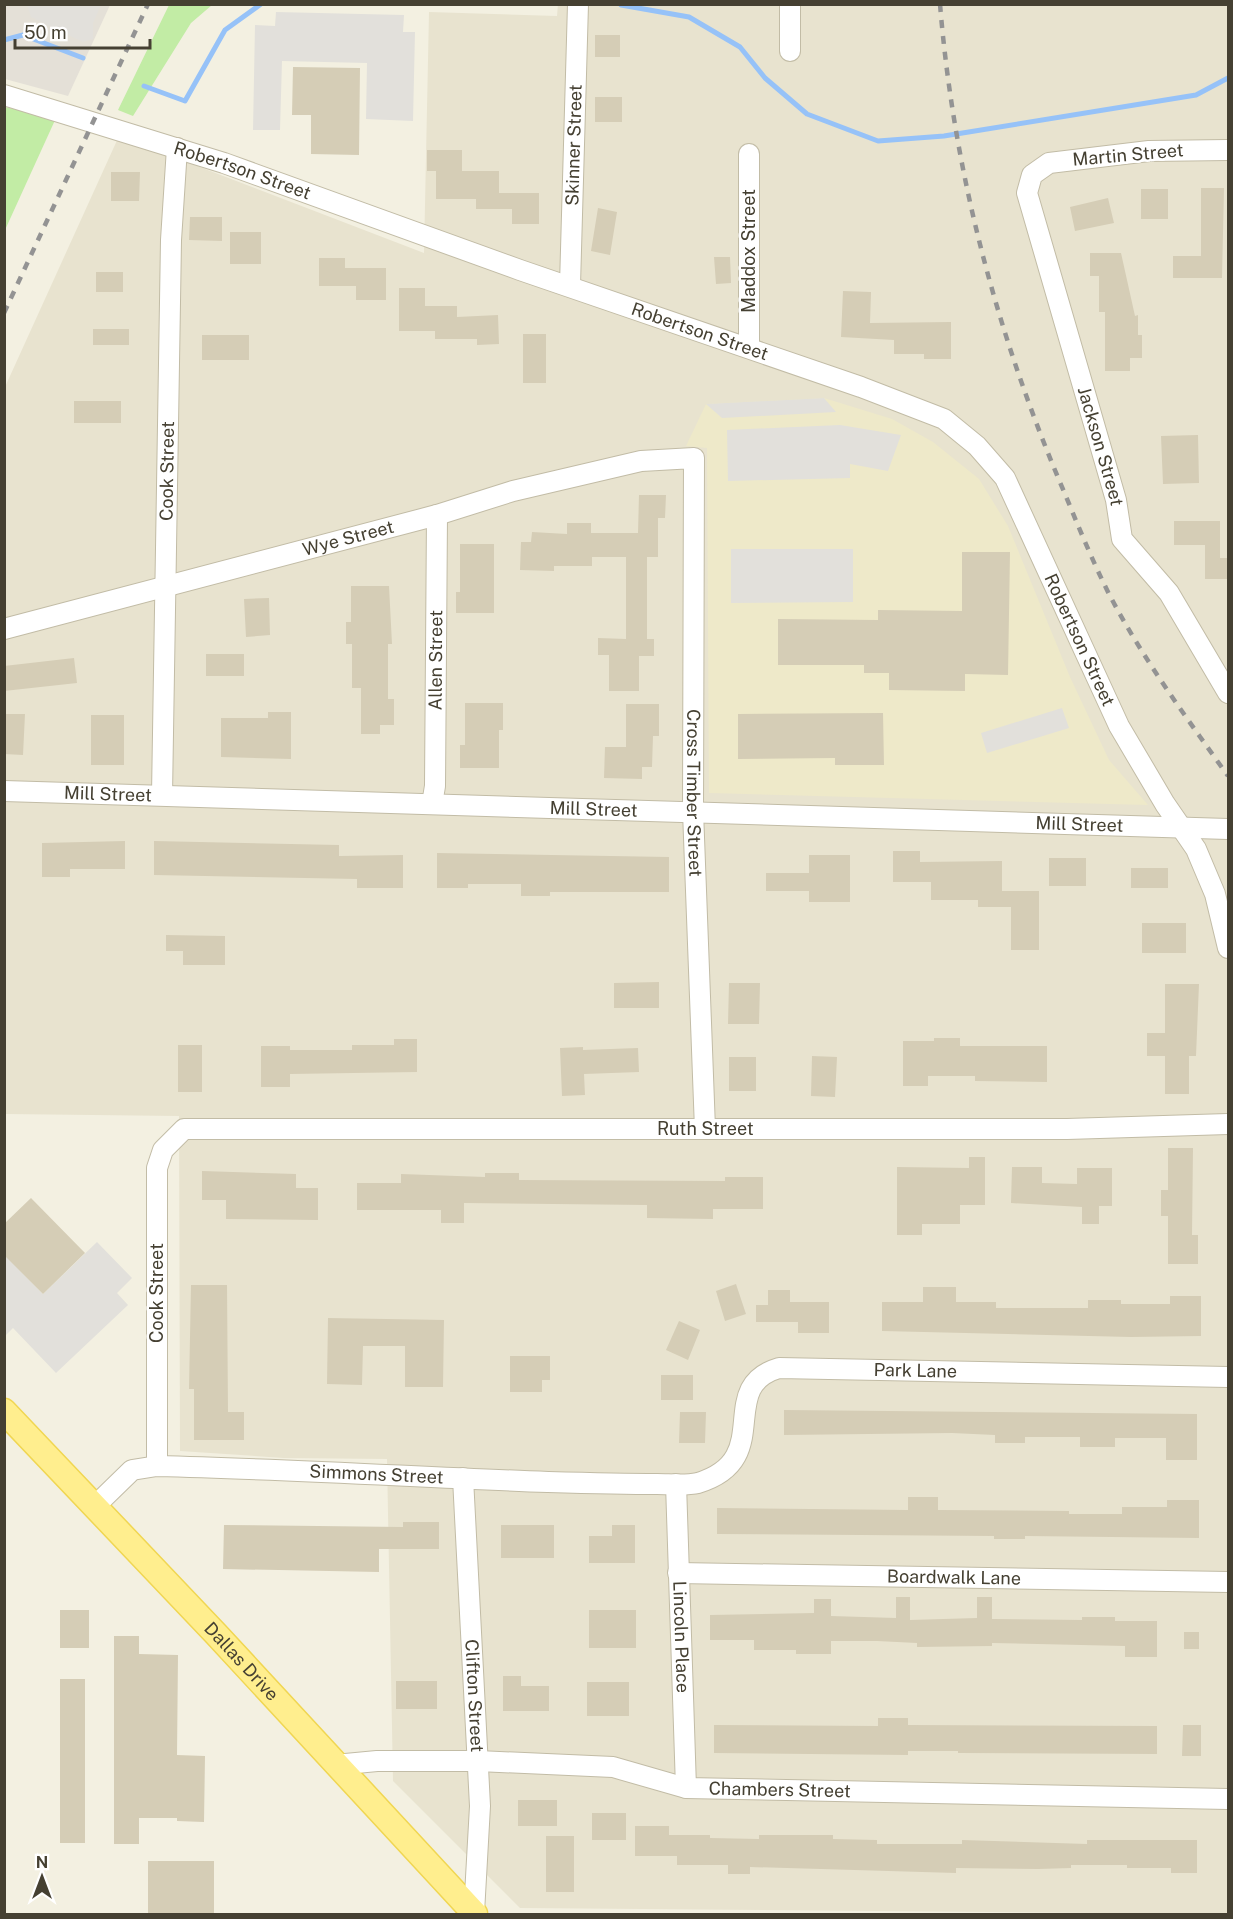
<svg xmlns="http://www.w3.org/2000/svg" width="1233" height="1919" viewBox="0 0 1233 1919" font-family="'Public Sans',sans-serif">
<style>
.residential{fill:#e8e3cf}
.industrial{fill:#e4e0d7}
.education{fill:#eee9c9}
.green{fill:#c2eca5}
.parking{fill:#e2e0db}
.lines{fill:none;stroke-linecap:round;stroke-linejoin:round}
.stream{stroke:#96c2f8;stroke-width:5}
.building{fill:#d5cdb6}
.minor-casing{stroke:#c2bca6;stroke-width:22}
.major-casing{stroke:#f0d652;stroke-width:27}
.minor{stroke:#fff;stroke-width:20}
.major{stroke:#ffee8e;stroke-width:24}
.rail{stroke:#939393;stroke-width:4.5;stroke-dasharray:8 8;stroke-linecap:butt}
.labels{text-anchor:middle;stroke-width:5;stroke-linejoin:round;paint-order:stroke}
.street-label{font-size:18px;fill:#454032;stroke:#fff}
</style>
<rect width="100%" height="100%" fill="#f3f0e1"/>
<path class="residential" d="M558 4 1228 5V1914L520 1908 393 1781 387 1459 284 1458 180 1451 179 1116 5 1114V387L119 136 424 253 429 12 557 16Z"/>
<path class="industrial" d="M4 5H110L68 96 5 79Z"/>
<path class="education" d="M824 398 892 419 933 442 979 479 1008 526 1070 677 1109 760 1148 805 709 793 707 448 686 446 706 404Z"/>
<path class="green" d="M169 5H212L191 23 133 116 118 110Z
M5 107 56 118 5 230Z"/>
<path class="parking" d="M27 5H101L93 23V39L83 42 31 17Z
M276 12 404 15 403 32H415L413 121 366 119 367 63 282 61 280 130H253L255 25 275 26Z
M824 398 836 412 722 418 706 404Z
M840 425 901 435 888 471 850 464V478L728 481 727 430Z
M731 549H853V602L731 603Z
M1062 708 1069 728 987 753 981 733Z
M97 1242 132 1278 117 1293 128 1305 56 1373 13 1328 5 1336V1255L43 1294Z"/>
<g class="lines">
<path class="stream" d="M621 5 689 17 740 47 765 78 807 114 878 141 944 136 1196 95 1228 78
M4 40 23 35 83 58
M144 86 185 101 225 30 261 4"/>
</g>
<path class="building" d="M595 35H620V57H595Z
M293 67 360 68 359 155 311 154V115H292Z
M595 97H622V122H595Z
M427 150H462V171H499V193H539V224H512V209H476V199H436V171H427Z
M111 172H140L139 201H111Z
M1201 188H1224L1222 278H1173V256H1201Z
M1141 189H1168V219H1141Z
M1108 198 1114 223 1075 231 1070 207Z
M598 208 617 212 610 255 591 251Z
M190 217H222V241L189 240Z
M230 232H261V264H230Z
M1090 253H1121L1135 316 1138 315V335H1142V358H1130V371H1105V312H1099V276H1090Z
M714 257H730L731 283 716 284Z
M319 258H345V268H386V300H356V286H319Z
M96 272H123V292H96Z
M399 288H425V306H457V317L498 315 499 344 477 345V339H435V331H399Z
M843 291 871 292 870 323 951 322V359H924V354H894V340L841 337Z
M93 329H129V345H93Z
M523 334H546V383H523Z
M202 335H249V360H202Z
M74 401H121V423H74Z
M1198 435 1199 483 1163 484 1161 436Z
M639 495H666L665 518H658V557H647V639H654V656H639V691H609V655H598V638L626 639V557H592V566H554V571L520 570 521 542H531L532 532 567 534V523H591V533H638Z
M1174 521H1220V558H1228V579H1205V545H1174Z
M460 544H494V613H456V592H460Z
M962 552H1010L1008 675 965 674V691L889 690V673H864V665H778V619L878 620V610L962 611Z
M351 586H389L392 644H388V699H394V725H380V734H361V688H352V644H346V622H351Z
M269 598 270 635 246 637 244 599Z
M206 654H244V676H206Z
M74 658 77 683 4 691V666Z
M465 703H503V730H499V768H460V745H465Z
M626 704H659V736H653L652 767H642V779L604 778 605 747H626Z
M268 712H291V759L221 757V718H268Z
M883 713 884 765H835V758L738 759V714Z
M4 714H25L23 755 4 754Z
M91 715H124V765H91Z
M125 841V869H70V877H42V843Z
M154 841 339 845V856L403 855V888H357V879L154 875Z
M893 851H920V862L1002 861V891H1039V950H1011V907H978V900H931V882H893Z
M437 853 669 857V892H550V896H521V884H468V888H437Z
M809 855H850V902H809V891H766V873H809Z
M1049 858H1086V886H1049Z
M1131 868H1168V888H1131Z
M1142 923H1186V953H1142Z
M166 935 225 936V965H183V951H166Z
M659 982V1008H614V983Z
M729 983H760L759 1024H728Z
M1165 984H1199L1196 1056H1189V1094H1165V1056H1147V1033H1165Z
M934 1038H960V1046H1047V1082L975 1081V1076H928V1086H903V1041H934Z
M394 1039H417V1072L290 1074V1087H261V1046H290V1050H352V1045H394Z
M178 1045H202V1092H178Z
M583 1047V1050L638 1048 639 1072 584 1074 585 1095 562 1096 560 1048Z
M812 1056 837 1057 835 1097 811 1096Z
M729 1057H756V1091H729Z
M1168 1148H1193L1192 1235H1198V1264H1168V1216H1161V1190H1168Z
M969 1157H985V1205H960V1224H922V1235H897V1167L969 1168Z
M1012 1167H1042V1183L1077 1184V1168H1112V1206H1099V1224H1082V1207L1011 1203Z
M202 1171 296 1174V1188H318V1220L226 1219V1200H202Z
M485 1173H519V1180L725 1181V1177H763V1209H713V1219L647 1218V1205L464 1203V1223H441V1210H357V1183H401V1174L485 1177Z
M31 1198 85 1253 43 1294 4 1255V1224Z
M736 1284 746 1314 725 1321 716 1291Z
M191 1285H227L228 1412H244V1440H194V1389H189Z
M923 1287H956V1302H996V1308H1088V1300H1121V1304H1170V1296H1201V1336L1131 1337 882 1331V1302H923Z
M768 1290H790V1302H829V1333H798V1322H756V1305H768Z
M328 1318 444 1320 443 1387H405V1346H363L362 1385 327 1384Z
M679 1321 700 1330 688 1360 666 1350Z
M510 1356H550V1380H542V1392H510Z
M661 1375H693V1400H661Z
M784 1410 1197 1414V1460H1166V1438H1115V1447H1080V1437H1025V1443H995V1435L952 1433 784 1435Z
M680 1412H706L705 1443H679Z
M908 1497H938V1510L1069 1511V1514H1122V1507H1167V1500H1199V1538L1025 1536V1539H994V1536L717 1534V1508L908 1510Z
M403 1522H439V1549H379V1572L223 1569 224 1525 403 1527Z
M501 1525H554V1558H501Z
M612 1525H635V1563H589V1536H612Z
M896 1597H910V1620L977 1618V1597H992V1619L1082 1620V1617H1115V1621H1157V1657H1125V1646L992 1643V1646L917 1647V1643L877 1641H831V1654H796V1650H754V1640H710V1615L814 1613V1599H831V1616L896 1618Z
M60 1610H89V1648H60Z
M589 1610H636V1648H589Z
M1184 1632H1199V1649H1184Z
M114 1636H139V1654L178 1655 177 1755 205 1756 204 1822 177 1821V1818H139V1844H114Z
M503 1676H521V1686H549V1711H503Z
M60 1679H85V1843H60Z
M396 1681H437V1709H396Z
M587 1682H629V1716H587Z
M878 1718H908V1725L1157 1726V1754L958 1753V1751H908V1755L714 1753V1725L878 1726Z
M1183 1725H1201V1756H1182Z
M518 1800H557V1826H518Z
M592 1813H626V1840H592Z
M635 1826H669V1835H710V1838L759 1839V1835H833V1839L877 1840V1844H962V1840L1087 1844V1840H1197V1873H1171V1868H1127V1865H1071V1868L1038 1869 956 1868V1873L750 1867V1874H728V1865H677V1856H635Z
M546 1836H574V1892H546Z
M148 1861H214V1914H148Z"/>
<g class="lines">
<g class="minor-casing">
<g id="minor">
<path d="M790 51V4"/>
<path id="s1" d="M4 95 224 163 520 270 861 387 944 419 977 446 1005 478 1119 726 1165 804 1196 849 1215 894 1228 948"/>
<path id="s2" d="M1228 150 1149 151 1049 163 1032 175 1027 193 1116 500 1122 539 1169 593 1228 693"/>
<path id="s3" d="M570 285 578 4"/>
<path d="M749 348V154"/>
<path id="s4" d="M4 629 437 515 513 491 641 461 694 458 693 811 705 1129"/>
<path id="s5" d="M4 791 1228 829"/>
<path id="s6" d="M162 795 171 240 177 148"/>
<path id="s7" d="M432 804 435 786 437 515"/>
<path id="s8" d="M157 1466V1168L163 1150 184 1129H1067L1228 1124"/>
<path id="s9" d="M463 1478 480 1806 474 1913"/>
<path id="s10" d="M676 1484 686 1788"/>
<path id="s11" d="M94 1507 132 1470 157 1466C287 1469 417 1477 548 1482 584 1483 620 1484 657 1484 670 1484 685 1486 698 1483 777 1459 714 1387 779 1368L1228 1377"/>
<path id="s12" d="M678 1573 1228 1582"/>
<path id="s13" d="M335 1765 377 1761H478L613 1767 686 1788 1228 1799"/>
</g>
</g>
<g class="major-casing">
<g id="major">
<path id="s14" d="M4 1411 216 1634 475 1914"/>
</g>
</g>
<use href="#minor" class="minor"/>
<use href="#major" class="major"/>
<path class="rail" d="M940 4C954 175 998 338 1065 494 1079 528 1093 562 1109 594 1143 659 1186 717 1228 776
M4 313 148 4"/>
</g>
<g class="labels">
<g class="street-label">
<text dy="6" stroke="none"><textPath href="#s3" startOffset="140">Skinner Street</textPath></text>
<text transform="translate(1128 155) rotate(-5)" y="6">Martin Street</text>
<text dy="6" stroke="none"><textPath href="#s1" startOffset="250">Robertson Street</textPath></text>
<text transform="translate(749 251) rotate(-90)" y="6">Maddox Street</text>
<text dy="6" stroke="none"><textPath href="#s1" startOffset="735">Robertson Street</textPath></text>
<text dy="6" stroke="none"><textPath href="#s2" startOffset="483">Jackson Street</textPath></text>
<text dy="6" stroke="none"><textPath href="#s6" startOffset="324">Cook Street</textPath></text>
<text dy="6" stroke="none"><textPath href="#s4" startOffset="356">Wye Street</textPath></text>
<text dy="6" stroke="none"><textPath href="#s1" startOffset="1258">Robertson Street</textPath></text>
<text dy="6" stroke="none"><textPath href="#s7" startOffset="144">Allen Street</textPath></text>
<text dy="6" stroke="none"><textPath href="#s4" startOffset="1047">Cross Timber Street</textPath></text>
<text dy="6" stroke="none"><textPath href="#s5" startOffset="104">Mill Street</textPath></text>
<text dy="6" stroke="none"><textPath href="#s5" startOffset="590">Mill Street</textPath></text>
<text dy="6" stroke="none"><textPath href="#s5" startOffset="1076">Mill Street</textPath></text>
<text dy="6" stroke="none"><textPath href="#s8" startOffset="868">Ruth Street</textPath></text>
<text transform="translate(157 1293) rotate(-90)" y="6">Cook Street</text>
<text dy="6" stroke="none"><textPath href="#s11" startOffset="909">Park Lane</textPath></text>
<text dy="6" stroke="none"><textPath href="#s11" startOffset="298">Simmons Street</textPath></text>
<text dy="6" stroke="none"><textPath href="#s12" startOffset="276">Boardwalk Lane</textPath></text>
<text dy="6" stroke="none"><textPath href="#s10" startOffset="153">Lincoln Place</textPath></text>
<text dy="6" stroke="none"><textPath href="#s14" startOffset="345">Dallas Drive</textPath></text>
<text dy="6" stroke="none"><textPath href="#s9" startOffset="218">Clifton Street</textPath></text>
<text dy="6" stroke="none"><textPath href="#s13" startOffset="448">Chambers Street</textPath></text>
</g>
</g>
<rect width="1233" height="1919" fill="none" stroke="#454032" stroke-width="12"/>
<g transform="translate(42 1877)" stroke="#ffffff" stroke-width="4.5" paint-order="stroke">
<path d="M0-4.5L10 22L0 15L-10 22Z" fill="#454032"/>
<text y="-9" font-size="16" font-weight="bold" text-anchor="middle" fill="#454032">N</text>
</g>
<path d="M15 39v9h135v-9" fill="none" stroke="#454032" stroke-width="3"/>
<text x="24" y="39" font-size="18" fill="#454032" stroke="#ffffff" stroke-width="4.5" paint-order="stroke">50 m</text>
</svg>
